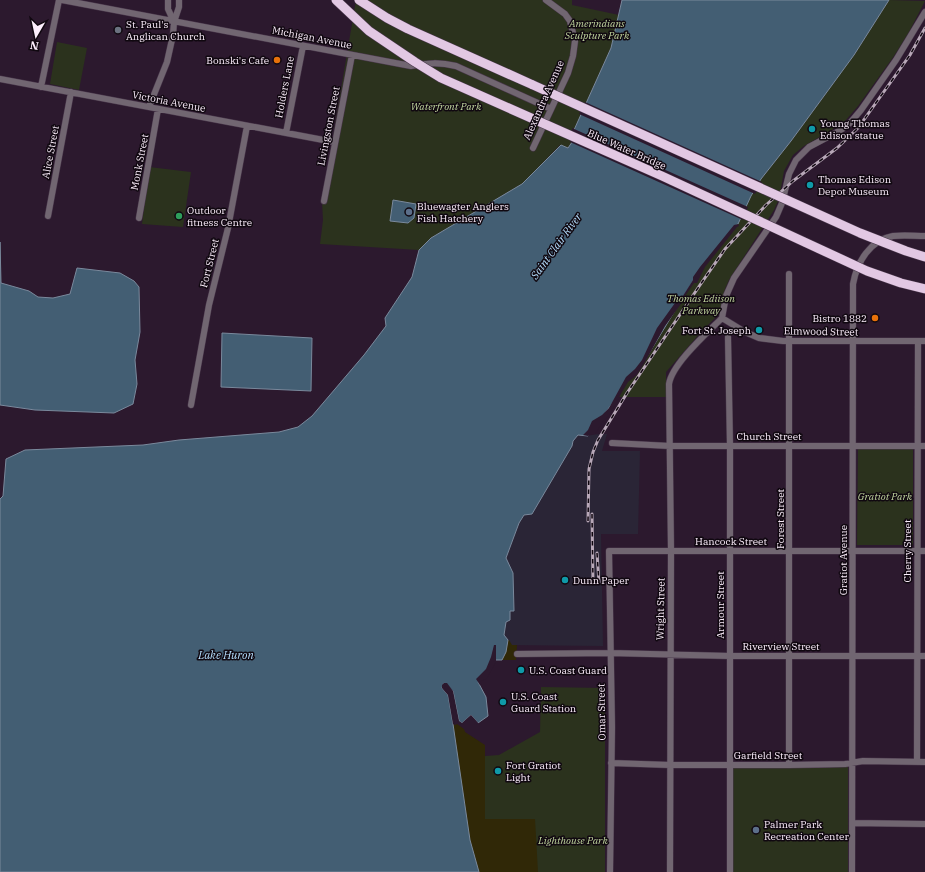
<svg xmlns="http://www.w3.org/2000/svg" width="925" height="872" viewBox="0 0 925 872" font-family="'IBM Plex Serif',serif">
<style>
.industrial{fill:#2a2536}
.green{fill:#2b321d}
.sand{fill:#302807}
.water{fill:#435e73;stroke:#7a899c}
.pier{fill:#2c192e}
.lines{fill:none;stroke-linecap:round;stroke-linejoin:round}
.minor-casing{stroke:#49374b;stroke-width:7}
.highway-casing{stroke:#49374b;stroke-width:10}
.minor{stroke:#716671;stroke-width:6}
.highway{stroke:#e2c8e3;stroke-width:9}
.rail-casing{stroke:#b8a8b8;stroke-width:3}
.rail{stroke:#100810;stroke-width:1.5;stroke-dasharray:4.5;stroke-linecap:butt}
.highway-bridge-casing{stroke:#49374b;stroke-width:10;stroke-linecap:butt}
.highway-bridge{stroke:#e2c8e3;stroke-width:9}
.worship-dot{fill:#6b7280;stroke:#100810;stroke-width:1.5}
.food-dot{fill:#e8710a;stroke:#100810;stroke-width:1.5}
.culture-dot{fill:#0f9aa8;stroke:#100810;stroke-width:1.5}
.service-dot{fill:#5c6f8a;stroke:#100810;stroke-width:1.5}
.leisure-dot{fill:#2e9e5b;stroke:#100810;stroke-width:1.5}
.labels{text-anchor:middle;stroke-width:3;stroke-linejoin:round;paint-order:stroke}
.park-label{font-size:10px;font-style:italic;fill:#c1d69f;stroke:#100810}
.poi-label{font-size:10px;fill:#fceefc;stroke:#100810;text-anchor:start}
.street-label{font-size:10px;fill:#fceefc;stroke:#100810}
.water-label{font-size:11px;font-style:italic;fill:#b6dfff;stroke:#100810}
</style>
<rect width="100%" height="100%" fill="#2c192e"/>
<path class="industrial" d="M607 434 602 451H640L638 534H601L603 646 507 645 504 635 506 622 510 611H514L513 573 506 558 519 523 524 515 532 514 572 446 573 441 578 435Z"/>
<path class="green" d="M356 0H572V5L619 15 611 48 574 130 579 132 568 148 560 145 522 184 431 238 419 250 320 244 323 220 322 202Z
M889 0 925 1 909 32 894 56 858 106 846 120 835 128 804 146 793 155 784 171 779 199 774 210 729 280 725 289 722 307 719 314 702 331 666 372V397H617L761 179 791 141 854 55Z
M57 42 87 48 79 90 50 84Z
M149 167 191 172 183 227 142 224Z
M858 447H913V545H857Z
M541 687 605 688V872H479L458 758 499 755 540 732Z
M733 766 848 767V872H733Z"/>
<path class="sand" d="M503 640H509L512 645H517L516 660H497Z
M442 688 455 725 457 724 464 729 465 732 485 745V819H535L538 872H471Z"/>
<path class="water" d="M622 0H889L854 55 791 141 761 179 751 196 738 224 735 226 693 281 645 360 627 380 617 397 588 436 578 435 573 441 572 446 532 514 524 515 519 523 506 558 513 573 514 611H510V620L506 622 504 635 508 640 506 652 502 660H495L478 682 486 697 488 716 478 723 471 715 462 723 459 721 453 691 444 683 442 688 448 695 453 724 470 840 479 872H0V499L3 496 6 459 25 450 143 445 179 440 279 432 298 427 312 416 364 355 386 326 385 318 412 277 419 250 431 238 522 184 561 145 568 148 579 132 574 130 611 48Z
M393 200 416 204 414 218 408 223 390 221Z
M0 242 1 283 29 291 38 297 53 298 70 294 77 268 120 273 134 281 139 287 140 332 135 360 137 384 133 404 114 413 35 410 0 405Z
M222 333 312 338 311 391 221 387Z"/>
<path class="pier" d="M585 102 762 182 755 194 579 114Z
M572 128 748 207 743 220 570 142 576 133 572 131Z
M738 224 739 226 737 227 705 267 697 283H694L683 299V301L665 326 645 362 637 375 628 382 622 392 609 416 604 420 595 434 588 436 583 435 588 430 592 421 602 415 609 408 626 377 635 369 642 360 657 328 675 303 679 298 681 299 693 280V277L700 267 734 225Z
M494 645H496V662L487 678 480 682 482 684 480 685 476 679 486 669 491 657Z
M444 683H447L453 691 459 721 462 723 471 715 480 725H477L470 718 463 725 458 723 451 692 445 685 444 687 450 695 455 725 453 724 448 695 442 688V685Z"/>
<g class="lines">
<g class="minor-casing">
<path id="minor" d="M62 0 411 66C428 63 439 62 456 66L551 109
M168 0V9L174 22
M0 79 334 142
M41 87 59 0
M149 107 167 62 173 35 174 22 179 7V0
M286 133 303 46
M533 148 568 73 573 56 575 41 570 21 565 14 546 0
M324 201 352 55
M48 216 71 92
M139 218 158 109
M722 318 726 296 734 278 776 217 782 203 789 174 796 160 809 147 841 130 850 123 861 110 896 60 925 12
M722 318 745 332 759 338 783 341H925
M728 337 730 446V872
M191 405 209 305 228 228 247 126
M612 443 670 446H925
M517 654 610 653 730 656H925
M917 762 918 341
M611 763 670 765H789L845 764 863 761 925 762
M789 765V274
M852 823 925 824
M610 872 612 727 609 551H925
M670 872 671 551 669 384C672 364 707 333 722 318
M852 872 853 284C857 262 870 240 893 236 904 235 915 236 925 236"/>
</g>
<g class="highway-casing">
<path id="highway" d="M359 0 387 18 408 29 533 85"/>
</g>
<use href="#minor" class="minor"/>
<use href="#highway" class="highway"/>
<g class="rail-casing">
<path id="rail" d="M592 514 593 583
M588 521 589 469 593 452 598 440 627 393 700 285 725 249 766 205 793 181 837 148 858 128 910 55 925 28
M597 553 599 583"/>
</g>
<use href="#rail" class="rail"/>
<g class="highway-bridge-casing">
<path id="highway-bridge" d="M336 0 369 31 415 62 441 78 662 176 867 271 901 283 925 289
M533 85 860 233 906 251 925 257"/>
</g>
<use href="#highway-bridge" class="highway-bridge"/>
</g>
<circle class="worship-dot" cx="118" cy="30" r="4"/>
<g class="food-dot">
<circle cx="277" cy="60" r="4"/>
<circle cx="875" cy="318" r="4"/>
</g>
<g class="culture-dot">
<circle cx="812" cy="129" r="4"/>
<circle cx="810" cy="185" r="4"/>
<circle cx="759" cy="330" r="4"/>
<circle cx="565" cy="580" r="4"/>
<circle cx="521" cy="670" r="4"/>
<circle cx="503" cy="702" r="4"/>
<circle cx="498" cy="771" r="4"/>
</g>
<g class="service-dot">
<circle cx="409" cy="212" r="4"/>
<circle cx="756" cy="830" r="4"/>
</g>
<circle class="leisure-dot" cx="179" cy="216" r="4"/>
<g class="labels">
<g class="park-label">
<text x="597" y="27">Amerindians<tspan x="597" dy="12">Sculpture Park</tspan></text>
<text x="446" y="110">Waterfront Park</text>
<text x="701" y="302">Thomas Ediison<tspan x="701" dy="12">Parkway</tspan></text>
<text x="885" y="500">Gratiot Park</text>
<text x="573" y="844">Lighthouse Park</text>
</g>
<g class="poi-label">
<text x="126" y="28">St. Paul's<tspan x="126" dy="12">Anglican Church</tspan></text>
<text x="269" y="64" text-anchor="end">Bonski's Cafe</text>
<text x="820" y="127">Young Thomas<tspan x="820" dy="12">Edison statue</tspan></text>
<text x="818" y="183">Thomas Edison<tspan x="818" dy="12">Depot Museum</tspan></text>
<text x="417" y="210">Bluewagter Anglers<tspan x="417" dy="12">Fish Hatchery</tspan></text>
<text x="187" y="214">Outdoor<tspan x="187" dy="12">fitness Centre</tspan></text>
<text x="867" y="322" text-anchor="end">Bistro 1882</text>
<text x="751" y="334" text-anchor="end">Fort St. Joseph</text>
<text x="573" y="584">Dunn Paper</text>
<text x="529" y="674">U.S. Coast Guard</text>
<text x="511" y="700">U.S. Coast<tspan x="511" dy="12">Guard Station</tspan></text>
<text x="506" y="769">Fort Gratiot<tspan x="506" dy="12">Light</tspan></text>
<text x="764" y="828">Palmer Park<tspan x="764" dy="12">Recreation Center</tspan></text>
</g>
<g class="street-label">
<text transform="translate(312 37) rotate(11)" y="4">Michigan Avenue</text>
<text transform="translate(284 87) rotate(-79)" y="4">Holders Lane</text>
<text transform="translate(543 100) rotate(-66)" y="4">Alexandra Avenue</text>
<text transform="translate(169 101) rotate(11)" y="4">Victoria Avenue</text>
<text transform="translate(328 126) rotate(-79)" y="4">Livingston Street</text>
<text transform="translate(627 149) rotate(24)" y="4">Blue Water Bridge</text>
<text transform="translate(50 152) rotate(-79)" y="4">Alice Street</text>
<text transform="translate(139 162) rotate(-79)" y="4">Monk Street</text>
<text transform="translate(209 263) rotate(-76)" y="4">Fort Street</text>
<text transform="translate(821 331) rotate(1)" y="4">Elmwood Street</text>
<text x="769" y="440">Church Street</text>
<text transform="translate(780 519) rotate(-90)" y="4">Forest Street</text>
<text x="731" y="545">Hancock Street</text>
<text transform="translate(907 551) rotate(-90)" y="4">Cherry Street</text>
<text transform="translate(843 560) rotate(-90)" y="4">Gratiot Avenue</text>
<text transform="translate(720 605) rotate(-90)" y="4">Armour Street</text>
<text transform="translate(660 609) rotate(-89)" y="4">Wright Street</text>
<text x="781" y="650">Riverview Street</text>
<text transform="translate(601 712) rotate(-91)" y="4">Omar Street</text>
<text x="768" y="759">Garfield Street</text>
</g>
<g class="water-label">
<text transform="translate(556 246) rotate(-54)" y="4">Saint Clair River</text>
<text x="226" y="659">Lake Huron</text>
</g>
</g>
<g transform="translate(36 36) rotate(189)" stroke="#100810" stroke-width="3" paint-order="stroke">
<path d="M0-3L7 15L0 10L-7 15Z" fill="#fceefc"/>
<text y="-6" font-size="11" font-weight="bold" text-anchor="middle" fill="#fceefc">N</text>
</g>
</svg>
